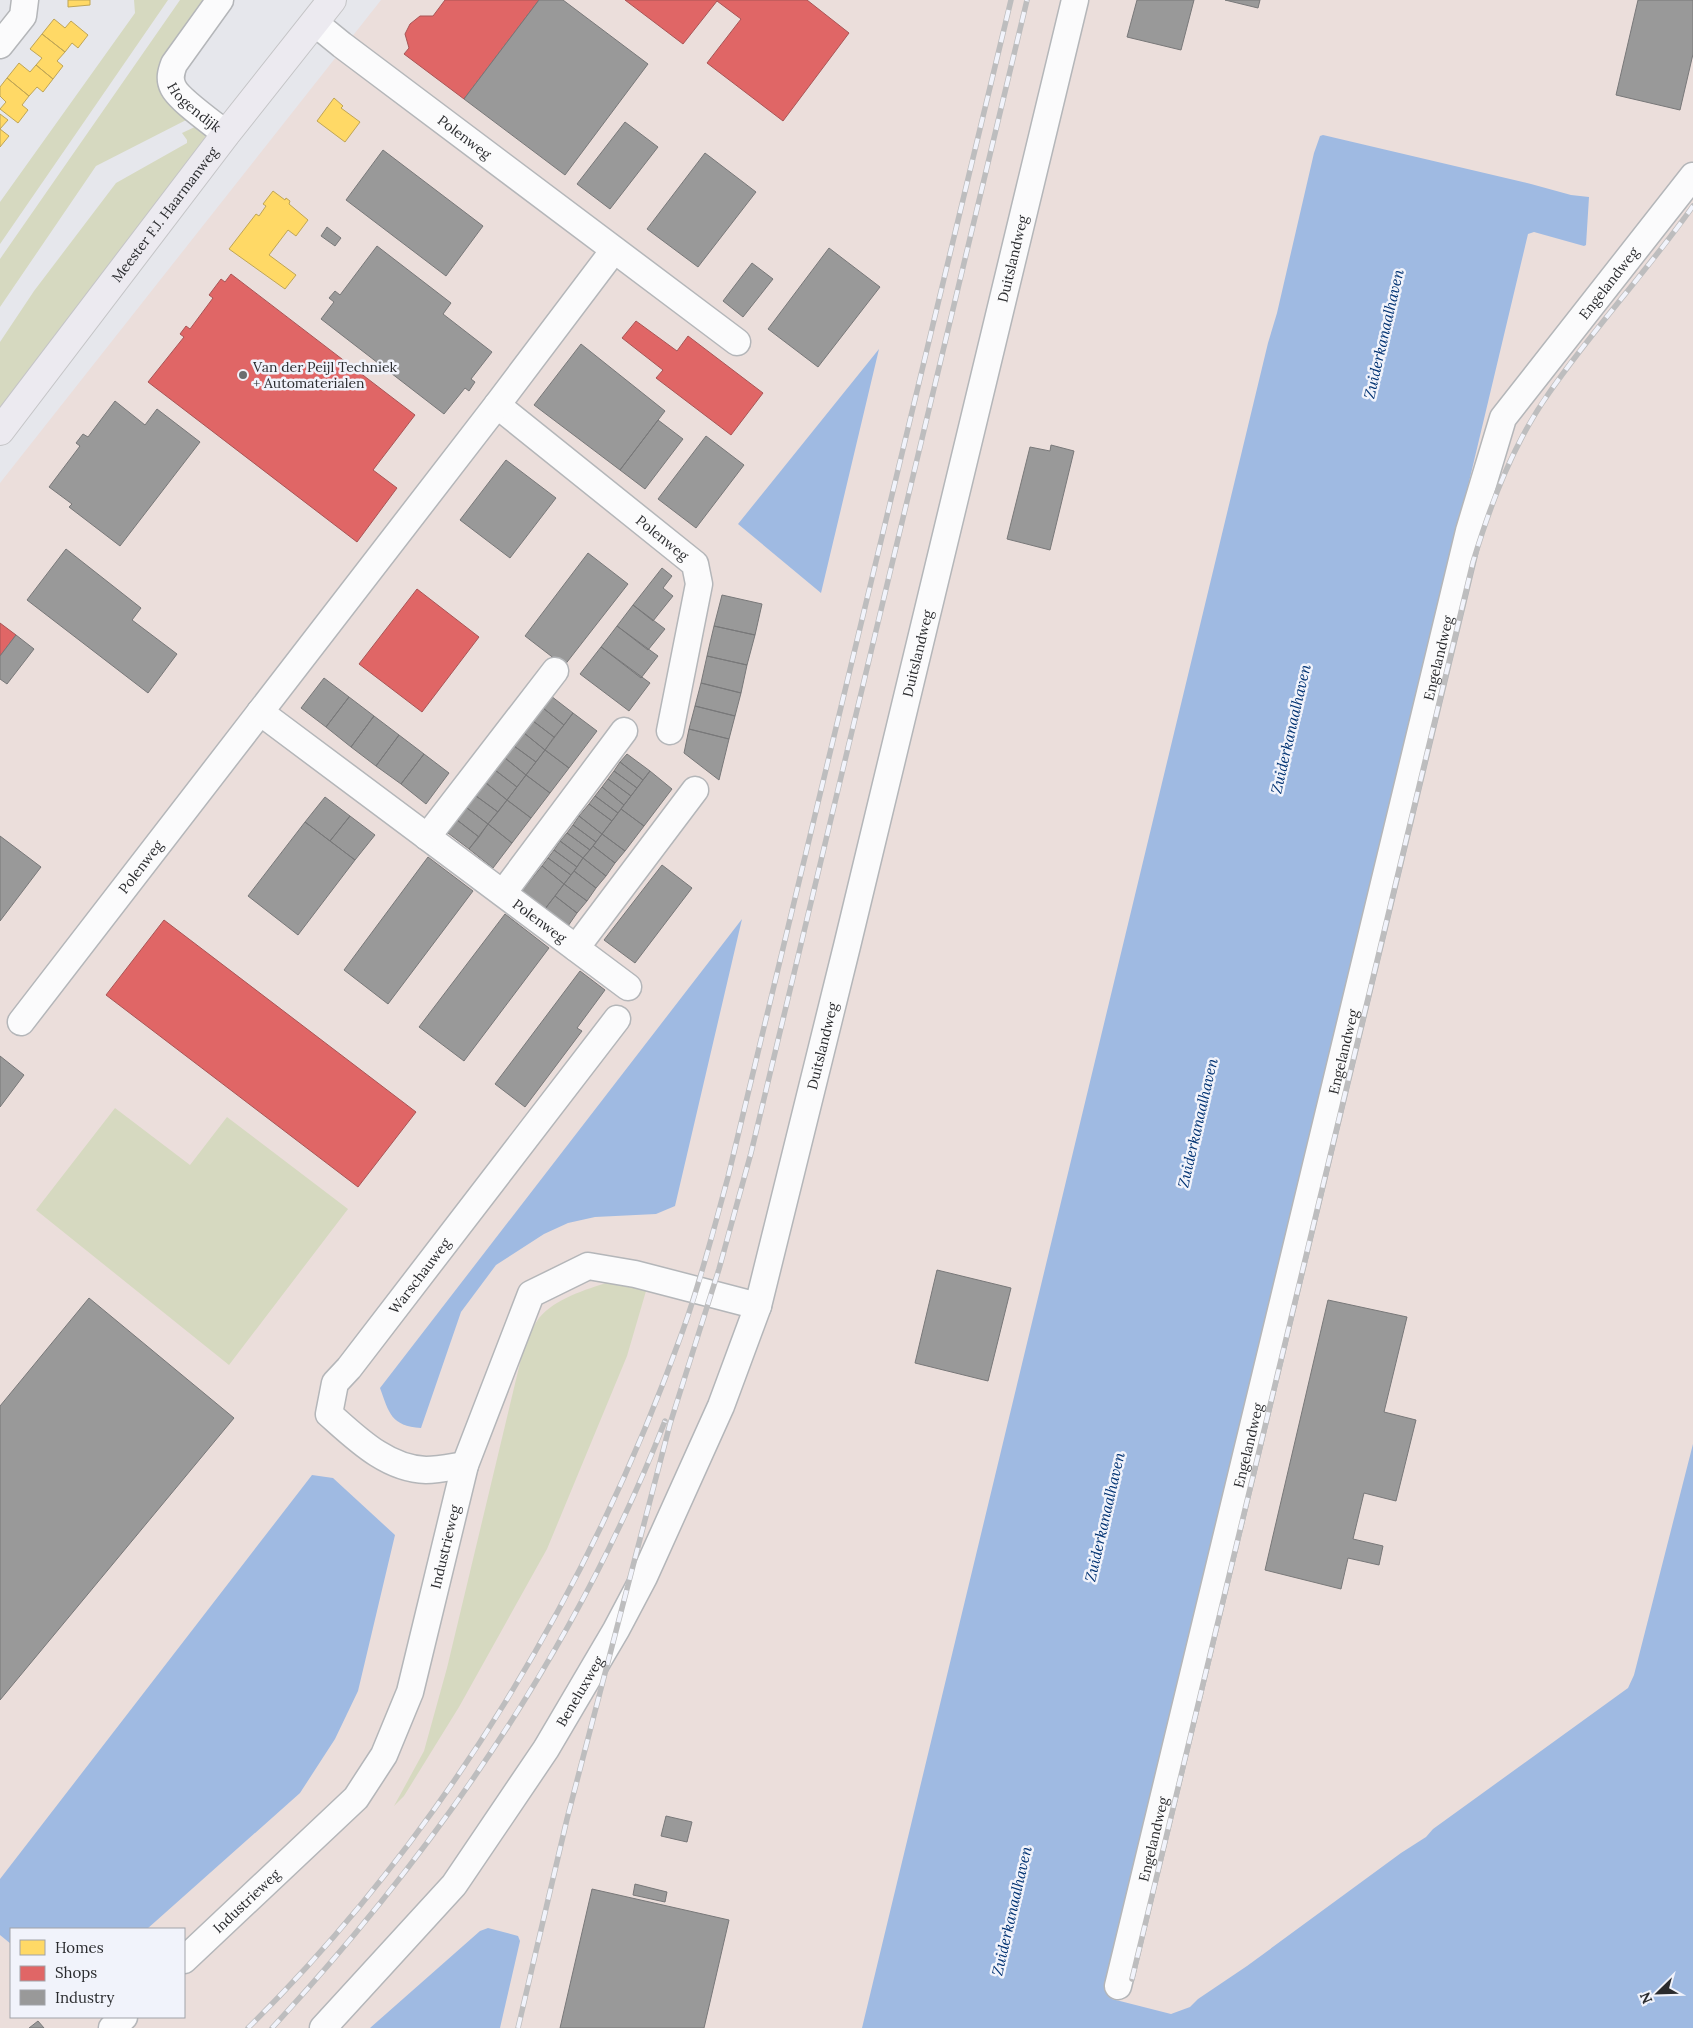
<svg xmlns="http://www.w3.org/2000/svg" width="1693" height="2028" viewBox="0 0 1693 2028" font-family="Lora,serif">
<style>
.industrial{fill:#ebdedb;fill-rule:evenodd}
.green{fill:#d6d9c0}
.water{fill:#9fbae2}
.homes{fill:#ffd966;stroke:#bfa555}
.shops{fill:#e06666;stroke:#a95455}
.industry{fill:#999;stroke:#787879}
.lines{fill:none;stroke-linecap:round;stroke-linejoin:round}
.minor-casing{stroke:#b4b6b9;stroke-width:29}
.major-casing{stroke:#c4c4c6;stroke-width:30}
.minor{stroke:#fbfbfc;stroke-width:26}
.major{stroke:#eceaf0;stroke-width:28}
.rail-casing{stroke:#bdbdbe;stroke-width:5.5}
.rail{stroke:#f1f3fb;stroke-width:4;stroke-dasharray:11;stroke-linecap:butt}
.poi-dot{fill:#6c6d70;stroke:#f1f3fb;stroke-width:2}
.labels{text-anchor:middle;stroke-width:5;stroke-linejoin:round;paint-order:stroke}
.street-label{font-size:14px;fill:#2a2b2e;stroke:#f1f3fb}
.poi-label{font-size:14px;fill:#2a2b2e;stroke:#f1f3fb;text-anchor:start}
.water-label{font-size:15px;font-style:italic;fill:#003272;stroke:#f1f3fb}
</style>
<rect width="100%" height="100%" fill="#e6e7ec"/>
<path class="industrial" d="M381 0H1693V1770L1538 2028H0V483ZM11 1929H184V2017H11Z"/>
<path class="green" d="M134 0H168L0 244V202L135 13Z
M180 0H209L164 73 192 117 96 166 0 307V259Z
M199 125 208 135 0 412V342L34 291 116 183 187 143V140L182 133Z
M115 1108 190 1165 227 1117 348 1209 229 1365 36 1210Z
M609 1282 646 1291 627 1356 547 1549 459 1707 404 1796 394 1806 424 1751 447 1668 525 1342C530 1334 534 1325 539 1318 556 1298 585 1290 609 1282Z"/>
<path class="water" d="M1323 135 1531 184 1571 195 1589 197 1586 245 1584 246 1534 232 1528 234 1120 1949 1109 1993 1112 1999 1171 2014 1190 2007 1198 1999 1247 1966 1401 1853 1426 1837 1433 1829 1628 1688 1634 1675 1693 1444V2028H862L1268 343 1277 313 1314 153 1320 136Z
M879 349 821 593 738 524Z
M742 919 675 1206 656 1214 595 1217 568 1223 544 1234 496 1265 461 1312 421 1428C391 1426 389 1413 380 1388Z
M312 1475 333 1478 395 1535 358 1691 335 1739 300 1793 147 1929H11V1944L0 1935V1879Z
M488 1928 518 1936 520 1941 500 2028H370L480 1931Z"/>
<path class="homes" d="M68 0H90V5L68 7Z
M54 19 65 28 71 21 88 35 78 48 72 43 65 52 42 34Z
M42 34 65 52 57 61 63 66 53 79 36 65 42 58 30 49Z
M19 63 30 72 36 65 53 79 43 92 37 87 29 96 7 78Z
M7 78 29 96 22 105 28 110 18 123 0 109 6 102 0 96V87Z
M334 98 343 106 341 108 360 122 345 142 317 121Z
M0 114 8 120 0 129 9 136 0 147Z
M273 191 285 200 286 198 290 201 289 204 308 220 296 236 288 230 269 255 296 275 285 289 229 249 256 214 259 216 266 206 263 204Z"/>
<path class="shops" d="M445 0H539L464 99 404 54 409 48 405 34 410 24 420 16H433Z
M625 0H807L849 33 783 121 707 63 741 19 717 1 683 44Z
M231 274 415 415 373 470 397 488 357 542 148 382 184 337 180 334 186 326 190 329 213 298 209 295 221 279 225 282Z
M636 321 677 351 688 336 763 393 731 435 656 378 663 370 622 338Z
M417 589 479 637 422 712 359 664Z
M0 623 16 635 0 656Z
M164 920 416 1112 358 1187 106 995Z"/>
<path class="industry" d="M539 0H563L648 64 565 175 464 99Z
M1137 0H1194L1181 50 1127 37Z
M1225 0H1260L1258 8Z
M1638 0H1693V54L1680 110 1616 95Z
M625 122 658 147 610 209 577 184Z
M383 150 483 226 446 276 346 200Z
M705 153 756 192 698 267 647 229Z
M327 227 341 238 335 246 321 236Z
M377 246 451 303 443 314 492 352 471 379 475 382 469 391 465 388 444 414 321 319 334 302 329 298 335 291 340 295Z
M829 248 880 287 818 367 768 329Z
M752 263 773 279 743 317 723 301Z
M581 344 665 411 620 470 534 405Z
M115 401 145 425 157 409 200 442 120 546 69 507 72 504 49 487 80 446 76 443 83 434 88 437Z
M658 420 683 439 645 489 620 470Z
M706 436 744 465 696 528 658 499Z
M1051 445 1074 451 1050 550 1007 539 1030 447 1050 451Z
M506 460 556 498 510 558 460 520Z
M66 549 141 608 132 620 177 654 148 693 27 600Z
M588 553 628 584 564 666 525 636Z
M662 568 672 576 663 588 673 596 653 621 633 605Z
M722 595 762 604 755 635 714 626Z
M633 605 665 629 648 650 617 626Z
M617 626 658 656 641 678 601 647Z
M714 626 755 635 747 665 707 656Z
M16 635 34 649 7 684 0 679V656Z
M601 647 650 683 629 711 580 674Z
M707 656 747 665 741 693 701 683Z
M324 678 349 697 326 727 301 708Z
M701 683 741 693 735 716 695 706Z
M551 696 573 713 564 725 543 708Z
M349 697 374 716 351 747 326 727Z
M695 706 735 716 729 739 689 729Z
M543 708 564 725 554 737 533 721Z
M573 713 597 731 569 768 545 750Z
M374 716 399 735 376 766 351 747Z
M533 721 554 737 545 750 524 733Z
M689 729 729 739 719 780 684 753Z
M524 733 545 750 536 762 514 746Z
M399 735 424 754 401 784 376 766Z
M514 746 536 762 526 775 505 758Z
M545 750 569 768 550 793 526 775Z
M424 754 449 773 426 804 401 784Z
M627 754 650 771 643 780 620 762Z
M505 758 526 775 517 787 495 770Z
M620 762 643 780 637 788 614 771Z
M495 770 517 787 507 800 486 783Z
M614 771 637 788 631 796 608 779Z
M650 771 672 789 644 826 621 809Z
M526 775 550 793 531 818 507 800Z
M608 779 631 796 624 805 602 787Z
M486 783 507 800 498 812 476 796Z
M602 787 624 805 618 813 595 796Z
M476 796 498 812 488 824 467 808Z
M595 796 618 813 612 821 589 804Z
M325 797 350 816 330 841 305 822Z
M507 800 531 818 512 843 488 824Z
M589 804 612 821 602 834 579 816Z
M467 808 488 824 479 837 457 820Z
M621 809 644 826 625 851 602 834Z
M350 816 375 835 355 860 330 841Z
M579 816 602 834 596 842 573 825Z
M457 820 479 837 469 849 448 833Z
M305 822 355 860 298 935 248 896Z
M488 824 512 843 493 868 469 849Z
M573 825 596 842 590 850 567 833Z
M567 833 590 850 583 858 560 841Z
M602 834 625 851 615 863 593 846Z
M0 836 41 867 0 921Z
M560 841 583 858 577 867 554 850Z
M593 846 615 863 606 876 583 858Z
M554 850 577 867 571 875 548 858Z
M428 857 473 891 388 1004 344 970Z
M548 858 571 875 564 884 542 866Z
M583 858 606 876 596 888 574 871Z
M662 865 692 888 635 963 604 940Z
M542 866 564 884 545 909 522 891Z
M574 871 596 888 587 901 564 884Z
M564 884 587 901 577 913 555 896Z
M555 896 577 913 568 926 545 909Z
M505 914 549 948 464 1061 419 1027Z
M580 971 605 990 577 1028 582 1031 525 1107 495 1084Z
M0 1056 24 1075 0 1107Z
M937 1270 1011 1288 988 1381 915 1363Z
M89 1298 234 1418 0 1700V1406Z
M1328 1300 1407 1317 1384 1412 1416 1420 1396 1501 1364 1493 1353 1539 1383 1546 1379 1565 1348 1558 1341 1589 1265 1570Z
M666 1816 692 1822 687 1842 661 1836Z
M635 1884 667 1892 665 1902 633 1895Z
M592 1889 729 1920 704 2028H560Z
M38 2021 44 2028H29Z"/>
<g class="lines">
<g class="minor-casing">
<g id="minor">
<path id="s1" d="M220 0 174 64C171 72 169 79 173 87 178 99 215 125 226 134"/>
<path id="s2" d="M315 23 342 45 737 342"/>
<path d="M0 45 23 16 25 0"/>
<path id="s3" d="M497 405 695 564 699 584 670 731"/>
<path id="s4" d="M260 712 628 987"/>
<path d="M427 837 555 671"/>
<path d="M503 893 624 731"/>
<path d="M576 948 695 790"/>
<path id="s5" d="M21 1022 497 405 614 250"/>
<path id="s6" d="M465 1465C452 1467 438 1470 426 1470 387 1469 356 1438 329 1414L335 1383 349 1368 617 1019"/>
<path id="s7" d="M184 1960 356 1798 384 1755 410 1692 465 1465 531 1294 588 1266 635 1274 758 1306"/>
<path id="s8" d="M1118 1986 1469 531 1503 418 1693 176"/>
<path d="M112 2028 124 2017"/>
<path id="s9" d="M323 2028 454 1885 546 1749 616 1630 644 1577 721 1406 758 1306 847 946 1075 0"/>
</g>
</g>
<g class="major-casing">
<g id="major">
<path id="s10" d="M0 431 226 134 332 0"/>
</g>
</g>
<use href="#minor" class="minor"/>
<use href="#major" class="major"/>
<g class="rail-casing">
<path id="rail" d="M1132 1979 1473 562C1491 503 1513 444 1549 393 1594 328 1648 270 1693 206
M248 2028C444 1835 591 1588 683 1330 701 1280 714 1228 728 1177L1011 0
M272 2028C436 1851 577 1647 665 1421
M518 2028 567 1819 670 1424 719 1269 751 1153 1027 0"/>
</g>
<use href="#rail" class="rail"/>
</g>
<circle class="poi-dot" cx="243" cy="375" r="5"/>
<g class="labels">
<g class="street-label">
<text dy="5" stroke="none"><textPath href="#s1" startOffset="132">Hogendijk</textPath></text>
<text dy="5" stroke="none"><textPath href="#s2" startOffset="188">Polenweg</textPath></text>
<text dy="5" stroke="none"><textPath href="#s10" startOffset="272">Meester F.J. Haarmanweg</textPath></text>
<text dy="5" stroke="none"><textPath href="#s9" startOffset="1928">Duitslandweg</textPath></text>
<text dy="5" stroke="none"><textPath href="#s8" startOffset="1786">Engelandweg</textPath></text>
<text dy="5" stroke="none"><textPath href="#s3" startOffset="212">Polenweg</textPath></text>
<text dy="5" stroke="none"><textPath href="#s9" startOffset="1522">Duitslandweg</textPath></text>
<text dy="5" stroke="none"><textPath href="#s8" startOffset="1366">Engelandweg</textPath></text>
<text dy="5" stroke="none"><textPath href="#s5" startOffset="196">Polenweg</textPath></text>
<text dy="5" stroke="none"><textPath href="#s4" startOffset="349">Polenweg</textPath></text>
<text dy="5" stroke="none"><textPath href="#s9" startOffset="1118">Duitslandweg</textPath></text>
<text dy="5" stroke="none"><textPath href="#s8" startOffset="961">Engelandweg</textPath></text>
<text dy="5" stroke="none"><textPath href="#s6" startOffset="322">Warschauweg</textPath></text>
<text dy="5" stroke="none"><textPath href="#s8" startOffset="556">Engelandweg</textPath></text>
<text dy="5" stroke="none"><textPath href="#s7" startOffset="505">Industrieweg</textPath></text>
<text dy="5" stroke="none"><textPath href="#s9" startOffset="425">Beneluxweg</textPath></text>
<text dy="5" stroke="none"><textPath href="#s8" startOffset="151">Engelandweg</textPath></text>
<text dy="5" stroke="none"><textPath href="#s7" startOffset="86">Industrieweg</textPath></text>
</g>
<g class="poi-label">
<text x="253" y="372">Van der Peijl Techniek<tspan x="253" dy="16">+ Automaterialen</tspan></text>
</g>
<g class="water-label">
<text transform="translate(1384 334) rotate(-77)" y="5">Zuiderkanaalhaven</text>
<text transform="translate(1291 729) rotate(-77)" y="5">Zuiderkanaalhaven</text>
<text transform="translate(1198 1123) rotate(-77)" y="5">Zuiderkanaalhaven</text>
<text transform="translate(1105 1517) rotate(-77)" y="5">Zuiderkanaalhaven</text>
<text transform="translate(1012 1911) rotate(-77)" y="5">Zuiderkanaalhaven</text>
</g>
</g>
<rect x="10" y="1928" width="175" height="90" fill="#f1f3fb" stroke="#a1a3a9"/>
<rect x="20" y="1940" width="25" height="15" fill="#ffd966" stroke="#a1a3a9"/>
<text x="55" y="1953" font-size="15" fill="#2a2b2e">Homes</text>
<rect x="20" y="1966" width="25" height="15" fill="#e06666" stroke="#a1a3a9"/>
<text x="55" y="1978" font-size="15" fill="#2a2b2e">Shops</text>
<rect x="20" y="1990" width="25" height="15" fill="#999999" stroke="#a1a3a9"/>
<text x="55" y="2003" font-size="15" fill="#2a2b2e">Industry</text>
<g transform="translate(1658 1993) rotate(247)" stroke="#f1f3fb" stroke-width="4" paint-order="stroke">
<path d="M0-4L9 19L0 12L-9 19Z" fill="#2a2b2e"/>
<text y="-8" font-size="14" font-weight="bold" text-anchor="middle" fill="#2a2b2e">N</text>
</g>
</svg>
